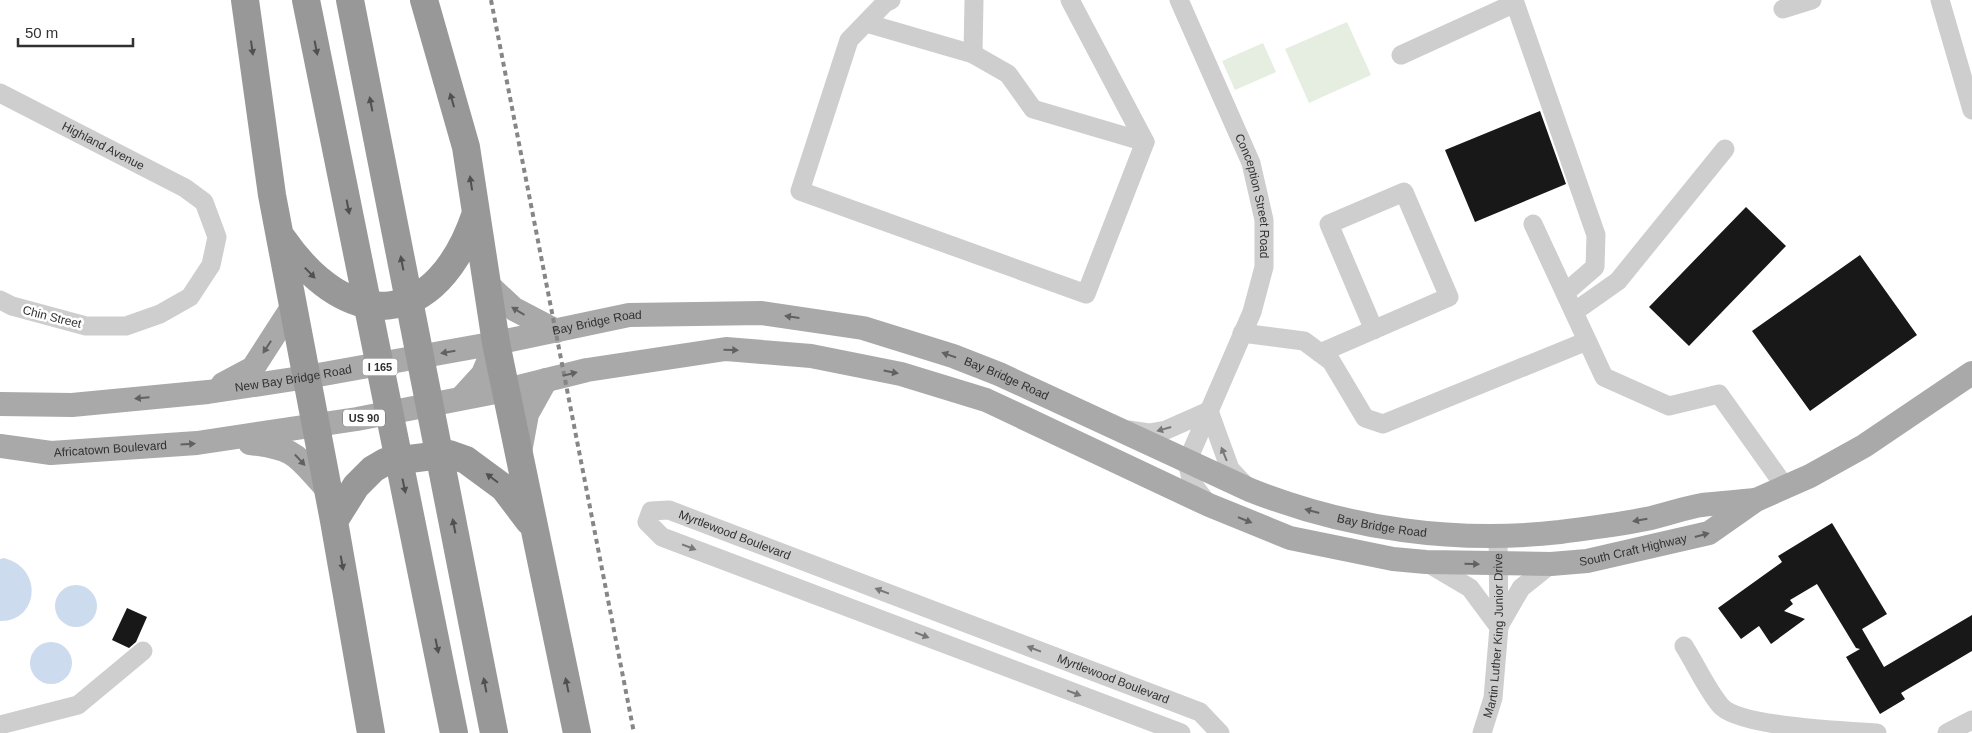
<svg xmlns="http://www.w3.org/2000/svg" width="1972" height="733" viewBox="0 0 1972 733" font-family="Arial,sans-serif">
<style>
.green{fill:#e5eee0}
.water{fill:#ccdbee}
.building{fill:#181818}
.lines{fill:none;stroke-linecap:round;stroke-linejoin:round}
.minor{stroke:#cecece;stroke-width:19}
.major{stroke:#a9a9a9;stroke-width:24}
.highway{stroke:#989898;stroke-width:28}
.rail{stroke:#868686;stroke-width:4;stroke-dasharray:5 4;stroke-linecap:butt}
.highway-bridge{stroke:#989898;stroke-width:28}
.oneway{fill:#505050}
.oneway2{fill:#616161}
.oneway3{fill:#787878}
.labels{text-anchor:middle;stroke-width:5;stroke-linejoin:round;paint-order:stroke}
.shield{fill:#fff;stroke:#6f6f6f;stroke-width:1}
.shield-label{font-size:11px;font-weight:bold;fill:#313131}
.street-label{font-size:12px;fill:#313131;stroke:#fff}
</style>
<rect width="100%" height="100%" fill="#fff"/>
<path class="green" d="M1347 22 1371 75 1309 103 1285 49Z
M1263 43 1276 72 1235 90 1222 61Z"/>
<path class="water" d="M4 558C45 569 38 622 0 621V559Z
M55 606a21 21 0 1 1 42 0a21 21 0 1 1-42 0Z
M30 663a21 21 0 1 1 42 0a21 21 0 1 1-42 0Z"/>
<path class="building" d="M1540 111 1566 184 1475 222 1445 150Z
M1746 207 1786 246 1689 346 1649 307Z
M1860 255 1917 335 1810 411 1752 331Z
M1832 523 1887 614 1862 629 1884 667 1972 615V651L1901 693 1905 699 1880 714 1846 657 1860 649 1856 648 1817 584 1790 600 1793 604 1784 611 1805 619 1771 644 1759 626 1741 639 1718 608 1782 562 1778 556Z
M127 608 147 617 136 642 129 648 112 640Z"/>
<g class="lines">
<g class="minor">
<path d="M891 0 885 3 849 40 800 191 1086 294 1145 142 1070 0"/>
<path id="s1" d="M1179 0 1251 163 1264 220V267L1252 312 1187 462 1192 483 1208 504"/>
<path d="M1940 0 1972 110"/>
<path d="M1783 9 1812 0"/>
<path d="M866 23 973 54 1008 74 1033 109 1145 142"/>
<path d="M973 54 974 0"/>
<path d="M1401 55 1515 3 1596 235 1595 267 1565 293"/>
<path id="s2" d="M0 93 185 188 204 202 217 237 211 265 190 297 160 314 126 326H86L12 306 0 300"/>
<path d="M1533 224 1604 377 1669 406 1719 394 1786 488"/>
<path d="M1574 312 1618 281 1725 149"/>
<path d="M1242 333 1304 341 1331 361 1365 418 1383 424 1587 341"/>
<path d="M1320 353 1449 297 1404 192 1329 224 1374 330"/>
<path d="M1129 430 1149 433 1166 430 1209 411 1230 469 1246 486"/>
<path d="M1426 562 1470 588 1499 627"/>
<path d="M1499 626 1521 588 1551 564"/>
<path d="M1684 646C1696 665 1706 688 1720 705 1737 727 1847 731 1877 733"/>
<path d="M0 725 78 705 143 651"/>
<path id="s3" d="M1181 733 662 537 647 522 651 511 669 510 1200 712 1220 733"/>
<path id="s4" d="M1482 733 1493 698 1499 627 1498 537"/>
<path d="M1947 733 1972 720"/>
</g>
<g class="major">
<path d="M486 283 514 309 556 331"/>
<path d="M223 384 253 368 293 306"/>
<path d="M462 397 483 374 496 343"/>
<path id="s5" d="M0 404 72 405 208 392 307 377 496 343 629 315 762 313 863 328 953 356 999 374 1250 490C1348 529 1456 544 1560 532 1588 528 1618 525 1646 519 1665 515 1683 508 1702 505 1719 503 1737 502 1755 500"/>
<path d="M250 443C300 449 296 457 329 491"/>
<path id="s6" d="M0 446 51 453 197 443 357 419 506 390 587 370 726 349 811 356 901 374 986 400 1209 505 1290 538 1393 559 1426 562 1551 564 1587 561 1709 533 1756 500 1810 476 1864 446 1972 373"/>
<path d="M520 452 527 414 546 380"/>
</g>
<path class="highway" d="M245 0 272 195 334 521 371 733
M424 0 466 147 496 343 577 733
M282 238C349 335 437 329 476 213
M334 521 356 486 373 469 385 462 449 454 466 460 504 488 529 521"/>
<path class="rail" d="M491 0 634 733"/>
<path class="highway-bridge" d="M306 0 454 733
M350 0 494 733"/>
</g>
<defs><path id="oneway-solid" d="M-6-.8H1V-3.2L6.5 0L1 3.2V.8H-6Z" transform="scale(1.25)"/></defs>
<g class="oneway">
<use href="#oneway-solid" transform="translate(252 48) rotate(82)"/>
<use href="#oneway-solid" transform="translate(316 48) rotate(79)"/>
<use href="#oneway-solid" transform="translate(452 100) rotate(-106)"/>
<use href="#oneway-solid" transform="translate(371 104) rotate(-101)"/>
<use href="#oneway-solid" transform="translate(471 183) rotate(-99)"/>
<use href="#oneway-solid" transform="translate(348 207) rotate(79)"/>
<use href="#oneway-solid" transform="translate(402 263) rotate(-101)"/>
<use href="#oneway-solid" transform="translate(310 273) rotate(46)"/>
<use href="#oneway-solid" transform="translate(492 478) rotate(-143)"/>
<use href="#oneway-solid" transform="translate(404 486) rotate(78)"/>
<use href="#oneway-solid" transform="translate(454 526) rotate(-101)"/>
<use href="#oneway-solid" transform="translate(342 563) rotate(80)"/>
<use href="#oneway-solid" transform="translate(437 646) rotate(78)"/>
<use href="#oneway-solid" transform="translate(485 685) rotate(-101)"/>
<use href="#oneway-solid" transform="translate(567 685) rotate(-102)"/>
</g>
<g class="oneway2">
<use href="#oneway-solid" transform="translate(518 311) rotate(-149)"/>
<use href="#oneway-solid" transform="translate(792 317) rotate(-172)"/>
<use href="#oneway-solid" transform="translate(267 347) rotate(123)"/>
<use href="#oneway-solid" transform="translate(731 350) rotate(2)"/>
<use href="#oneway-solid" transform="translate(448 352) rotate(170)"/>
<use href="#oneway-solid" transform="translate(949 355) rotate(-161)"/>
<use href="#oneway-solid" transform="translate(891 372) rotate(11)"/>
<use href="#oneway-solid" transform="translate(570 374) rotate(-14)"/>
<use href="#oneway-solid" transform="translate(142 398) rotate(175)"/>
<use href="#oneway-solid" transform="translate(188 444) rotate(-4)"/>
<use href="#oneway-solid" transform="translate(300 460) rotate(47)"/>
<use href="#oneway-solid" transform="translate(1312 511) rotate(-165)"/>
<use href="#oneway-solid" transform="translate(1245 520) rotate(22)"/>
<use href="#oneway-solid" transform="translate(1640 520) rotate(170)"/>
<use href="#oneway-solid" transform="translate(1702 535) rotate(-15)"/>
<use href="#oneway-solid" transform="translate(1472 564) rotate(2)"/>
</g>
<g class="oneway3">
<use href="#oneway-solid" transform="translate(1164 429) rotate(164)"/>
<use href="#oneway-solid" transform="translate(1224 454) rotate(-112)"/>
<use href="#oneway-solid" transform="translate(689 547) rotate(21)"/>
<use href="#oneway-solid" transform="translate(882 591) rotate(-159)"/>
<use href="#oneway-solid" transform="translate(922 635) rotate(21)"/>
<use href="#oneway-solid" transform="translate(1034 649) rotate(-159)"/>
<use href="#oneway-solid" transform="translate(1074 693) rotate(21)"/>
</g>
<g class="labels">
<g class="shield">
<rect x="362.5" y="358.5" width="35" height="17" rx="4"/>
<rect x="343" y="409.5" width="42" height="17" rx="4"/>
</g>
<g class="shield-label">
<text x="380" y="371">I 165</text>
<text x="364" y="422">US 90</text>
</g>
<g class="street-label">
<text dy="4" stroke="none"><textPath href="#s2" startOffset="116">Highland Avenue</textPath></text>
<text dy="4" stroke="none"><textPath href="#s1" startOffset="211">Conception Street Road</textPath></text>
<text transform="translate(52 317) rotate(14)" y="4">Chin Street</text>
<text dy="4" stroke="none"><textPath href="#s5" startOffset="604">Bay Bridge Road</textPath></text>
<text dy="4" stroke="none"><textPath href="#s5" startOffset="295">New Bay Bridge Road</textPath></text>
<text dy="4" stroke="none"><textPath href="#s5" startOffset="1024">Bay Bridge Road</textPath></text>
<text dy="4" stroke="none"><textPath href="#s6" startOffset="111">Africatown Boulevard</textPath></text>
<text dy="4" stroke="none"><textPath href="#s5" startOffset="1429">Bay Bridge Road</textPath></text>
<text dy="4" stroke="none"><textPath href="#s3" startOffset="676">Myrtlewood Boulevard</textPath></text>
<text dy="4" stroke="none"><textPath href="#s6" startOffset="1682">South Craft Highway</textPath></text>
<text dy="4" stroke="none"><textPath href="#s4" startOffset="99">Martin Luther King Junior Drive</textPath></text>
<text dy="4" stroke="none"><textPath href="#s3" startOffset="1081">Myrtlewood Boulevard</textPath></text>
</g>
</g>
<path d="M18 38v8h115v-8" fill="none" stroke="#313131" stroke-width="2.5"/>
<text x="25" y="38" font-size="15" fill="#313131" stroke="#ffffff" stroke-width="4" paint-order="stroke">50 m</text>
</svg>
